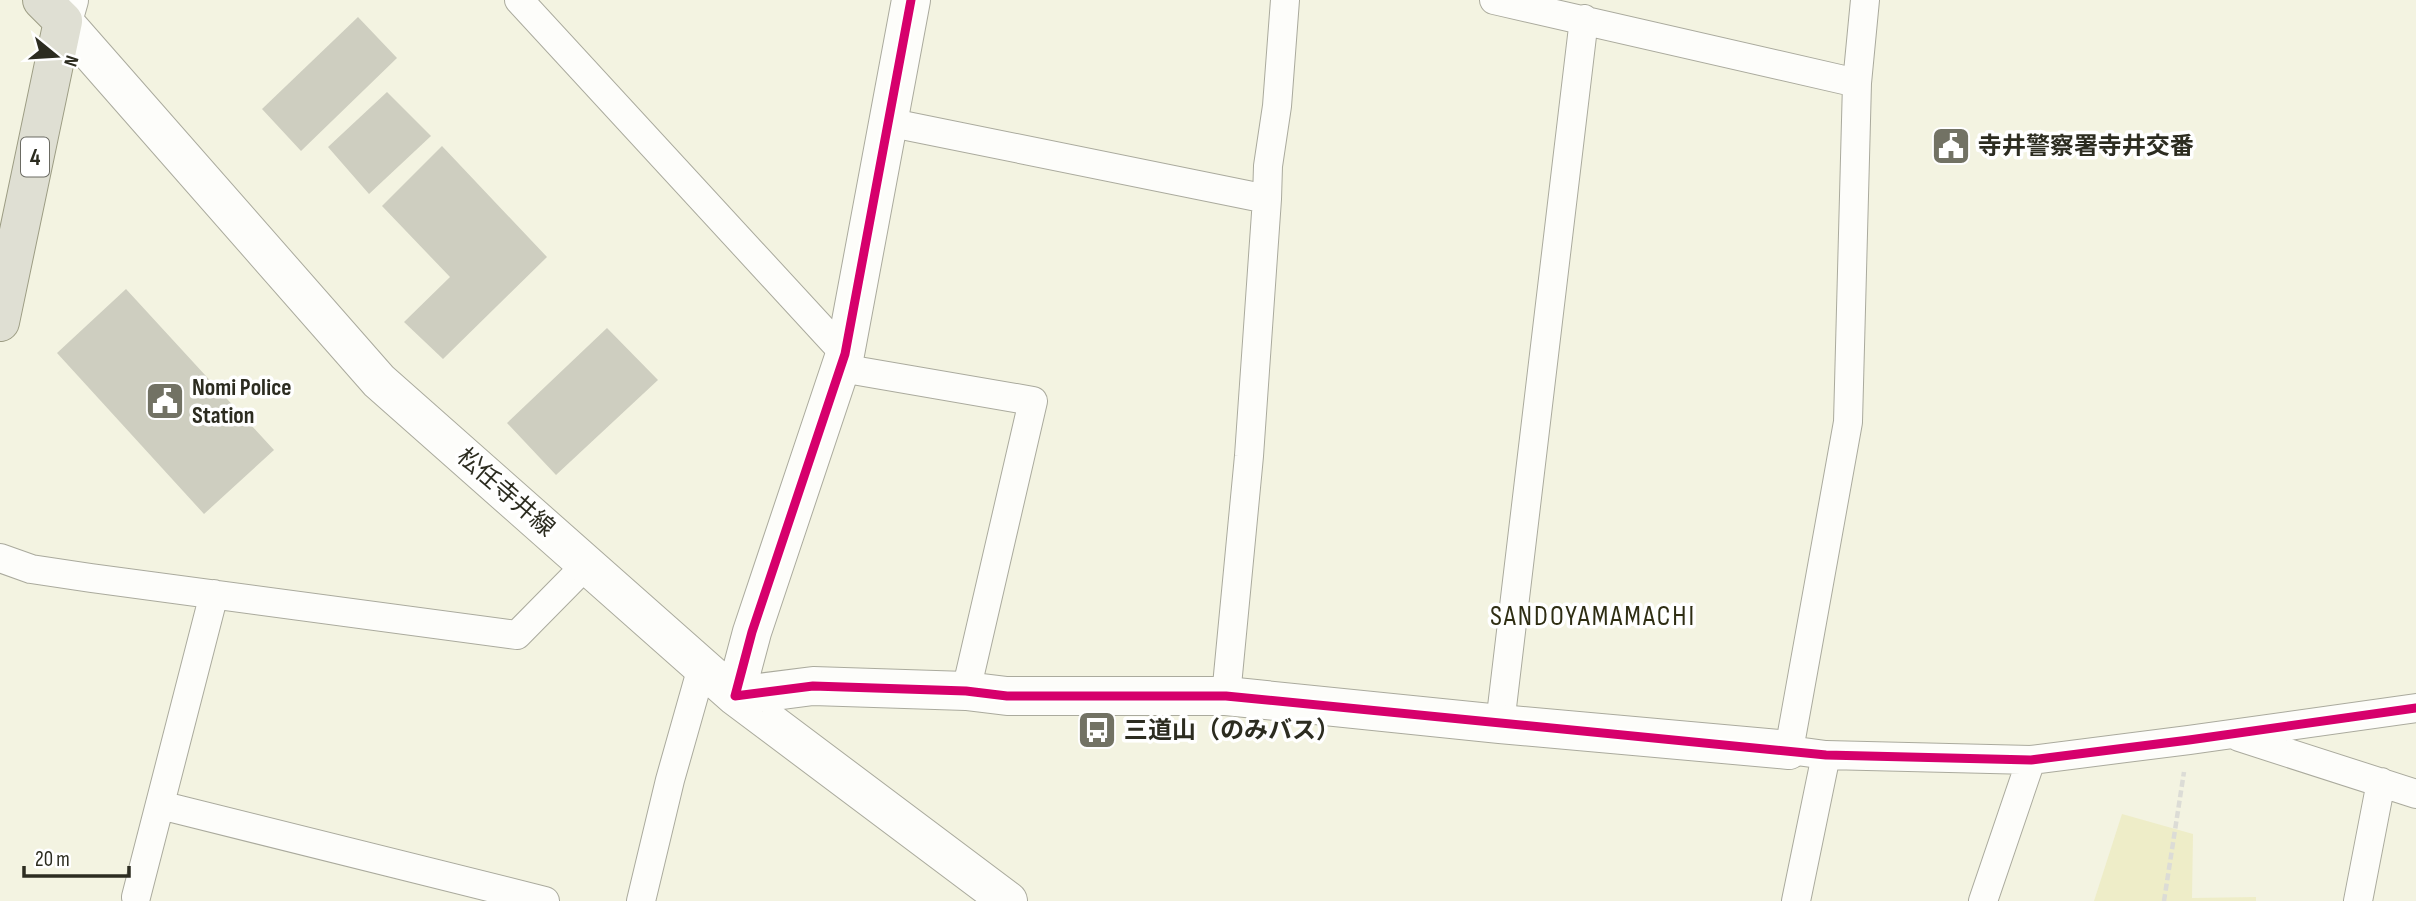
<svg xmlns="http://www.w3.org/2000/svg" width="2416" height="901" viewBox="0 0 2416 901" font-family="'Sofia Sans Condensed','Noto Sans JP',sans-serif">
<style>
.green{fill:#eeedc8}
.building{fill:#cecec0}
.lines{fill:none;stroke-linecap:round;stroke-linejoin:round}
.street-casing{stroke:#aaaa9d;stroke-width:30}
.secondary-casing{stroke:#aaaa9d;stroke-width:40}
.primary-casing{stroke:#9c9c83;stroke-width:40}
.path{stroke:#dcdcd6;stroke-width:4.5;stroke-dasharray:7 3.5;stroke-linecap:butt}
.street{stroke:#fdfdfa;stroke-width:28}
.secondary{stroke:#fdfdfa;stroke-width:38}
.primary{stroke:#dfdfd3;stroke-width:38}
.cycleway-casing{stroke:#fff;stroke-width:13}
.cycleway{stroke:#d6006c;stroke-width:9}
.labels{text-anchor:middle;stroke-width:7;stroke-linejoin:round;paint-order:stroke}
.shield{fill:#fff;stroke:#6b6b63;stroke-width:2}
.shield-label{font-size:23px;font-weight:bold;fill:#2c2c20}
.poi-label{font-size:24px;font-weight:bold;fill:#2c2c20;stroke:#fff;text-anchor:start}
.street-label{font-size:24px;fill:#2c2c20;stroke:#fff}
.quarter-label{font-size:28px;letter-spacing:2px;fill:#2e2d13;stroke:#fff}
</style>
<rect width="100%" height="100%" fill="#f3f3e1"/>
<path class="green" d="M2122 814 2193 834 2192 898 2256 897V901H2094Z"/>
<path class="building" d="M358 17 397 58 301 151 262 109Z
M387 92 431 136 369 194 328 147Z
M442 146 547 257 443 359 404 322 450 277 382 206Z
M126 289 274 450 204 514 57 353Z
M607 328 658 380 556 475 507 423Z"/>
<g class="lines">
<g class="street-casing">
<path id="street" d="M519 0 845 354
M1494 0 1857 83
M1865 0 1857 83 1848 422 1789 750 1826 755 2031 760 2189 740 2416 708
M887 122 1267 199
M841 368 1033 401 966 691
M0 558 31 569 91 578 517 635 587 564
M1226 696 1249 456 1267 199 1268 166 1277 106 1285 0
M1500 724 1584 19
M2239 737 2416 794
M160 805 545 901
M136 897 214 594
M641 901 670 780 702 667
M1796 901 1826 755
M1983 901 2031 760
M2358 901 2381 782"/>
</g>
<g class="secondary-casing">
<path id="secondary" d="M69 0 63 21 379 381 735 696 1008 901
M911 0 845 354 752 632 735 696 813 686 966 691 1007 696H1226L1500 724 1789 750"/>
</g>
<g class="primary-casing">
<path id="primary" d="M0 322 63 21 42 0"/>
</g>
<path class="path" d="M2164 901 2184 772"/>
<use href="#street" class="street"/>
<use href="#secondary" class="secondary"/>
<use href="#primary" class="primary"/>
<g class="cycleway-casing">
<path id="cycleway" d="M911 0 845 354 752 632 735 696 813 686 966 691 1007 696H1226L1826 755 2031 760 2189 740 2416 708"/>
</g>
<use href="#cycleway" class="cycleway"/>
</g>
<defs>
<g id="civic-square" transform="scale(2.0125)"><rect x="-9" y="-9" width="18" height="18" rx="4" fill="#727264" stroke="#fff"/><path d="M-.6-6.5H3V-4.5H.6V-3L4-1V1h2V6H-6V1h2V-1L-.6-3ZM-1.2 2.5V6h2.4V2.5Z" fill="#fff"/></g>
<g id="bus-square" transform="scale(2.0125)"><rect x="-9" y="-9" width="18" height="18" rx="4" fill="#727264" stroke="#fff"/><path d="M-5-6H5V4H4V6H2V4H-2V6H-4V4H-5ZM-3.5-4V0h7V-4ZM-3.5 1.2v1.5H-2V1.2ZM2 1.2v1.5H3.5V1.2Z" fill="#fff"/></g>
</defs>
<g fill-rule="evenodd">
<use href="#civic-square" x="1951" y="146"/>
<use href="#civic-square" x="165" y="401"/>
<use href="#bus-square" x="1097" y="730"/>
</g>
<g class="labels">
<rect class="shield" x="21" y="137.5" width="28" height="39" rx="5"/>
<g class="shield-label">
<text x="35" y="165">4</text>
</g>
<g class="poi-label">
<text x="1978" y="154">寺井警察署寺井交番</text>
<text x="192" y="395">Nomi Police<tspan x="192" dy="28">Station</tspan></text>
<text x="1124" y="738">三道山（のみバス）</text>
</g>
<g class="street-label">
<text transform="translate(506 492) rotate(41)" y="8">松任寺井線</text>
</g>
<g class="quarter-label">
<text x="1593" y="625">SANDOYAMAMACHI</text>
</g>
</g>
<g transform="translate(56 56) rotate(108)" stroke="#ffffff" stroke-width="5" paint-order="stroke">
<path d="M0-5L12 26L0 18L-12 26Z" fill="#2c2c20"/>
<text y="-10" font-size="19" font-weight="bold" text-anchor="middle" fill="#2c2c20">N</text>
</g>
<path d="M24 866v10h105v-10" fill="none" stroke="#2c2c20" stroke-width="3.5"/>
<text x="35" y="866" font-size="21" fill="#2c2c20" stroke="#ffffff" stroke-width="5" paint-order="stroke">20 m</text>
</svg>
